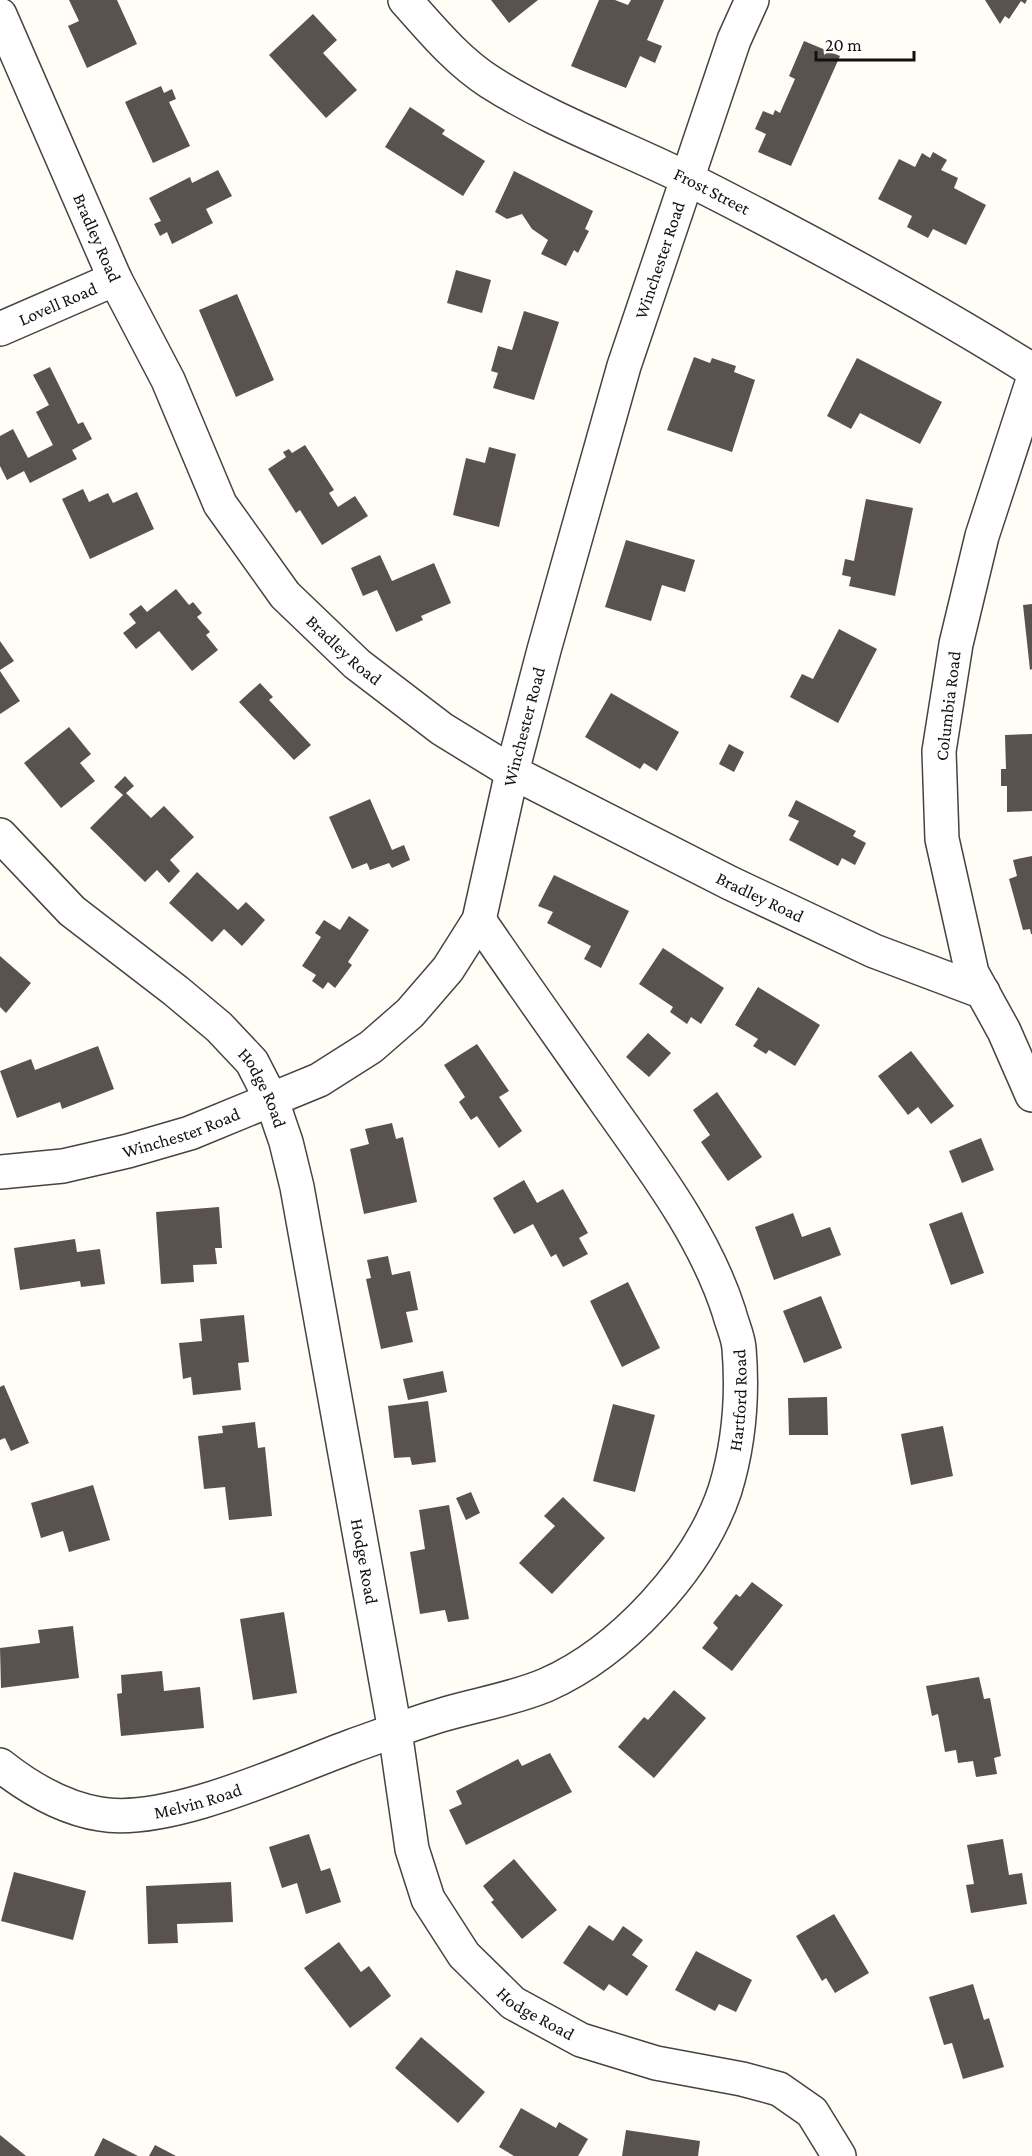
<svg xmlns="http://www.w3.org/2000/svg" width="1032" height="2156" viewBox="0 0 1032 2156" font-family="'Crimson Pro',serif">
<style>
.building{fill:#5a524d}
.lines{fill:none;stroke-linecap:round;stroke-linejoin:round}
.street-casing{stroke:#444;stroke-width:36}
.street{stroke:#fff;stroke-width:33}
.labels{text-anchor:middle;stroke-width:6;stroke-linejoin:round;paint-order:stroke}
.street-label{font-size:18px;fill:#111;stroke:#fff}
</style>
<rect width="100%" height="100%" fill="#fffdf5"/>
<path class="building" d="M69 0H117L137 44 87 68 68 26 79 21Z
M491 0H538L509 23Z
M599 0H615L628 5 631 0H664L647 40 662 46 655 63 640 56 626 88 571 66Z
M985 0H1027L1025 4 1021 1 1009 19 1005 16 1000 24Z
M313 14 337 40 323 53 357 90 326 118 269 55Z
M804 41 840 56 791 166 758 152 766 134 755 129 763 111 773 115 775 110 780 113 795 79 789 76Z
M161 86 164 93 172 89 176 99 169 102 190 146 153 163 125 102Z
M410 107 445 130 442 134 485 161 463 196 385 147Z
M933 152 947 160 941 170 958 178 954 188 986 205 966 245 933 229 928 238 907 227 912 216 878 199 899 159 915 167 922 153 930 158Z
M218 170 232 196 206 209 213 223 172 244 167 232 160 236 154 224 161 221 149 198 190 177 192 183Z
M514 171 593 211 585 229 589 231 578 253 574 250 566 266 541 254 548 240 532 229 522 214 507 219 495 212Z
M456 270 491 280 482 313 447 303Z
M237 294 274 380 236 397 199 310Z
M524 311 559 322 534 400 493 388 498 373 491 371 498 346 512 350Z
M694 357 710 363 712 358 736 366 734 372 755 380 732 452 667 430Z
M857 358 942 402 920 444 860 413 851 429 827 416Z
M50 367 78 424 83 422 92 439 72 450 77 459 30 483 24 471 7 480 0 466V436L13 429 28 458 53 445 36 412 49 405 33 375Z
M305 445 334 490 329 493 338 507 355 496 368 516 322 545 300 510 296 513 268 469 286 457 283 452 289 449 292 453Z
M489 447 516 454 499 527 453 515 466 458 485 463Z
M83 489 89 502 108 493 113 503 137 492 154 529 90 559 62 499Z
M866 499 913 508 895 596 849 586 851 577 842 575 845 559 854 561Z
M626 540 695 560 685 592 662 585 651 621 605 607Z
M380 555 392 581 434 563 451 603 421 616 423 620 396 632 377 590 363 596 351 568Z
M176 589 189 605 193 602 202 613 197 617 210 632 206 635 218 650 192 671 159 631 136 649 123 633 136 623 129 614 141 605 147 612Z
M1032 604V669L1030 670 1023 605Z
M839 629 877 649 838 723 790 697 802 674 813 679Z
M0 641 14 661 0 670Z
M0 671 20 701 0 714Z
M260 683 273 697 269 700 311 745 294 760 239 702Z
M611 693 679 732 657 771 644 763 640 769 585 737Z
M69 727 91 754 80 763 95 781 61 808 24 763Z
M1032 734V811L1007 812V786H1001V769H1006L1005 735Z
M729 744 744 752 734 772 719 764Z
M125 776 134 786 126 793 151 818 164 806 194 837 170 860 180 871 169 883 157 870 145 882 90 828 123 795 114 787Z
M370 799 392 850 404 845 410 860 392 868 389 863 370 870 367 863 352 869 329 817Z
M796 800 856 831 853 836 866 843 855 865 842 858 838 866 789 840 799 821 788 816Z
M1032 856V934H1031L1030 929 1023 930 1009 879 1017 876 1013 860Z
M197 872 238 910 246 902 265 920 242 946 224 929 212 942 169 903Z
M554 875 629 911 601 968 584 959 591 946 547 923 553 912 538 906Z
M349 916 369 930 348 962 352 965 335 988 328 982 323 989 312 981 316 975 302 966 321 937 315 933 324 920 340 930Z
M663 948 724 988 701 1024 691 1017 687 1024 670 1012 673 1007 639 984Z
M0 956 31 983 6 1013 0 1007Z
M758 987 820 1025 795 1066 769 1050 766 1054 753 1046 758 1039 735 1025Z
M648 1033 671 1053 649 1077 626 1057Z
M477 1044 509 1091 499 1097 522 1131 499 1148 477 1116 471 1120 459 1102 465 1097 444 1065Z
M98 1046 114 1089 62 1109 60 1102 17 1118 0 1071 31 1059 35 1070Z
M911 1051 954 1106 931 1124 918 1107 908 1115 878 1076Z
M717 1092 762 1157 728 1181 701 1142 710 1135 693 1110Z
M392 1123 396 1139 403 1137 417 1202 364 1214 350 1149 369 1144 365 1129Z
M981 1138 994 1170 962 1183 949 1151Z
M524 1180 537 1203 563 1189 588 1233 579 1238 588 1254 563 1267 556 1254 551 1257 533 1224 514 1234 493 1198Z
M219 1207 222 1248H215L217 1264 193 1265 194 1282 161 1284 156 1212Z
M962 1212 984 1273 951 1285 929 1224Z
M793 1213 802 1237 830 1227 841 1255 774 1280 755 1227Z
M75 1239 77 1252 100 1249 105 1284 81 1287 80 1281 20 1290 14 1248Z
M388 1256 392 1275 410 1271 418 1310 406 1312 413 1342 381 1349 366 1279 371 1278 367 1260Z
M628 1282 660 1348 622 1367 590 1301Z
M821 1296 842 1348 804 1363 783 1311Z
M244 1315 249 1362 238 1363 241 1390 193 1395 191 1377 183 1379 179 1343 202 1341 200 1319Z
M443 1371 447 1392 408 1400 403 1379Z
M4 1385 29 1443 11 1451 5 1438 0 1440V1387Z
M827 1397 828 1435H789L788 1398Z
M428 1401 436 1462 412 1465 410 1457 394 1458 388 1406Z
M613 1404 655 1415 635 1492 593 1481Z
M255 1422 258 1448 265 1447 272 1516 229 1520 225 1487 204 1489 198 1436 223 1433 222 1426Z
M943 1426 953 1476 911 1485 901 1434Z
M93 1485 110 1540 69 1552 63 1531 41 1538 31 1503Z
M471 1492 480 1513 466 1520 456 1498Z
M563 1497 605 1538 552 1594 519 1563 555 1526 544 1516Z
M449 1505 469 1619 448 1622 445 1610 420 1614 410 1552 425 1549 419 1510Z
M752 1582 783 1605 732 1671 702 1648 718 1628 713 1623 736 1594 740 1597Z
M284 1612 297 1693 253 1700 240 1619Z
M73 1626 79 1678 1 1688 0 1648 40 1643 38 1630Z
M162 1671 164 1691 200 1687 204 1728 121 1736 117 1694 122 1693 121 1675Z
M979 1677 984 1699 990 1698 1001 1756 994 1758 997 1774 976 1777 973 1761 958 1763 956 1750 945 1752 938 1714 932 1716 926 1686Z
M674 1690 706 1718 654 1778 618 1747 644 1717 648 1720Z
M550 1753 572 1792 466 1845 449 1810 462 1804 456 1791 518 1759 522 1766Z
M309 1834 321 1871 330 1868 341 1902 306 1914 297 1883 282 1888 269 1847Z
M1003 1839 1009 1875 1022 1873 1027 1904 971 1913 966 1885 974 1884 967 1845Z
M514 1859 557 1910 522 1939 491 1902 494 1900 483 1886Z
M14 1872 86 1891 73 1940 1 1921Z
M231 1882 233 1922 177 1924 178 1943 148 1944 146 1886Z
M834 1914 869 1973 835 1993 826 1978 822 1981 796 1936Z
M589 1925 613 1941 623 1926 643 1940 632 1955 648 1966 627 1996 609 1984 604 1991 563 1963Z
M339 1942 361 1972 369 1966 391 1996 350 2028 304 1968Z
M696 1951 752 1980 736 2012 719 2004 715 2011 675 1990Z
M973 1984 984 2020 989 2018 1004 2067 963 2079 952 2043 944 2045 929 1997Z
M421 2037 485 2092 458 2123 395 2068Z
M521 2108 556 2128 559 2122 588 2139 578 2156H514L499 2147Z
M626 2130 700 2141 698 2156H622Z
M0 2135 26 2156H0Z
M103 2138 138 2156H94Z
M155 2145 176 2156H149Z"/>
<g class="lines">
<g class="street-casing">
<g id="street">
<path id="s1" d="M405 0C431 29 457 61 490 82 553 122 624 147 690 180 806 239 922 301 1032 370"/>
<path id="s2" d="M0 15 115 279 168 380 220 504 285 595 357 664 442 729 512 772 730 883 874 951 983 992"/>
<path id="s3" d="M0 329 115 279"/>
<path d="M1032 383 982 536 956 644 939 751 942 839 972 973 1004 1031 1032 1095"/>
<path id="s4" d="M0 835 72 911 176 991 219 1027 252 1062 272 1101 286 1142 297 1187 395 1731 412 1849 428 1899 464 1955 513 2003 581 2040 656 2063 742 2079 779 2089 812 2112 839 2156"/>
<path id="s5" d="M0 1172 63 1166 128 1151 190 1133 319 1080 371 1047 410 1013 448 969 479 920 512 772 544 650 624 366 734 40 752 0"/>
<path id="s6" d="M0 1765C29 1788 63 1808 100 1814 168 1826 287 1770 352 1746 383 1735 414 1723 445 1714 479 1704 513 1699 546 1685 621 1652 699 1568 725 1490 739 1444 743 1396 739 1348 738 1336 732 1324 729 1312 704 1234 651 1166 604 1099 562 1039 520 980 479 920"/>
</g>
</g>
<use href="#street" class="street"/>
</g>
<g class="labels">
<g class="street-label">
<text dy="6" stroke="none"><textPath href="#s1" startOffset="366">Frost Street</textPath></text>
<text dy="6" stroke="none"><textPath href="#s2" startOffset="243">Bradley Road</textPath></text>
<text dy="6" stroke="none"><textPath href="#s5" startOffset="1248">Winchester Road</textPath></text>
<text dy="6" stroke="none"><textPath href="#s3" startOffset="63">Lovell Road</textPath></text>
<text dy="6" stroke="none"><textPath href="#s2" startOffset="729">Bradley Road</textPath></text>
<text transform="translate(948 706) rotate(-83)" y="6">Columbia Road</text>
<text dy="6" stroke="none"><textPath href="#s5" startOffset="762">Winchester Road</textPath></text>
<text dy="6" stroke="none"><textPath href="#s2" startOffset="1215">Bradley Road</textPath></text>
<text dy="6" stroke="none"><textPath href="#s4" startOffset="368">Hodge Road</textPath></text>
<text dy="6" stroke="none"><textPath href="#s5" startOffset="186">Winchester Road</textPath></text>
<text dy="6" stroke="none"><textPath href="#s6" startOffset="942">Hartford Road</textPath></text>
<text dy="6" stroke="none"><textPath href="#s4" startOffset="854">Hodge Road</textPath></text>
<text dy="6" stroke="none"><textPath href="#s6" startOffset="212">Melvin Road</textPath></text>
<text dy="6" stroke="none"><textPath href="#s4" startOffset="1358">Hodge Road</textPath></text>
</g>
</g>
<path d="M816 51v9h98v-9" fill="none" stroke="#111111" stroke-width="3"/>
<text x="825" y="51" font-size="18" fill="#111111" stroke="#ffffff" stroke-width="4.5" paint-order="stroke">20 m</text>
</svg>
